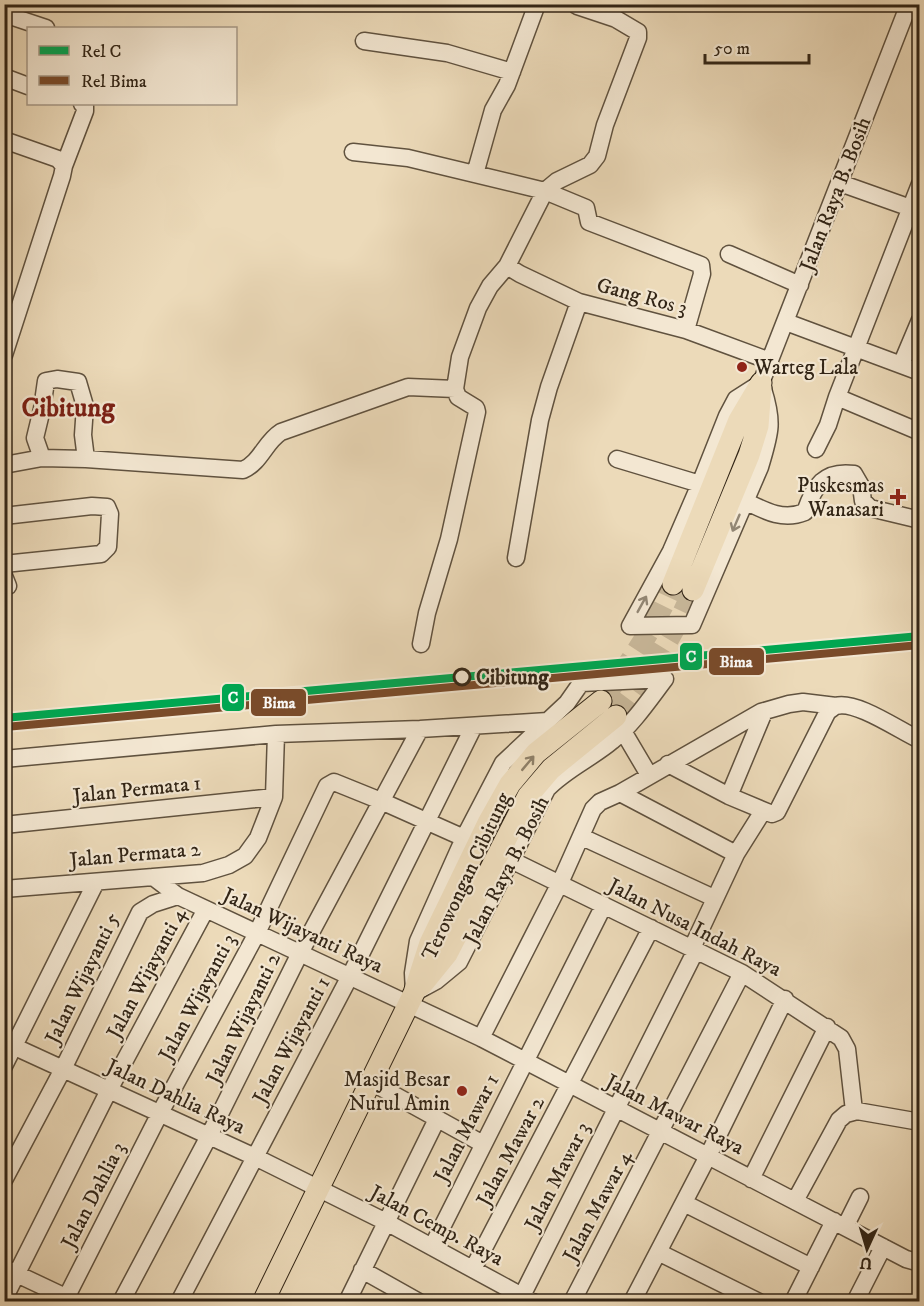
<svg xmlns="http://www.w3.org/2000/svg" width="924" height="1306" viewBox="0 0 924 1306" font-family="'IM FELL DW Pica',serif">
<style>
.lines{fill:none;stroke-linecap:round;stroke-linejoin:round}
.major-tunnel{stroke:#c7b698;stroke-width:21;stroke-dasharray:21 10;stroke-linecap:butt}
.minor-casing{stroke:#60523f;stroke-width:19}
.major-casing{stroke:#322516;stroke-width:23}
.minor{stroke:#f3e7d2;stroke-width:16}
.major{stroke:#ecdab9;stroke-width:21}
.rail-1-casing{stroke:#f3e7d2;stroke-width:12}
.rail-2-casing{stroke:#f3e7d2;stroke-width:12}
.rail-1{stroke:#00a651;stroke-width:8}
.rail-2{stroke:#7a4b2a;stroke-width:8}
.oneway{stroke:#928674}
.oneway2{stroke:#8f8068}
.poi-dot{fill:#8f2418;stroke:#f3e7d2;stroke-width:2}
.stop-dot{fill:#f3e7d2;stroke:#322516;stroke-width:3}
.labels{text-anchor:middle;stroke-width:4.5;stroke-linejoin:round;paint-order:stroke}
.street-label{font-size:21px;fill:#322516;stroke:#f3e7d2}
.poi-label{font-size:21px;fill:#322516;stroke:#f3e7d2;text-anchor:end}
.stop-label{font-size:21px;font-weight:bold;fill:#322516;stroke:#f3e7d2;text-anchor:start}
.district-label{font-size:27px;font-weight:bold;fill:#7a1f14;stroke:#f3e7d2}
.line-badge{stroke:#f3e7d2;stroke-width:2}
.badge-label{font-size:16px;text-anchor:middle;font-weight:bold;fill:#fff}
</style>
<rect width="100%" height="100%" fill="#ecdab9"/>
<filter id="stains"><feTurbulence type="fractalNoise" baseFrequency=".00333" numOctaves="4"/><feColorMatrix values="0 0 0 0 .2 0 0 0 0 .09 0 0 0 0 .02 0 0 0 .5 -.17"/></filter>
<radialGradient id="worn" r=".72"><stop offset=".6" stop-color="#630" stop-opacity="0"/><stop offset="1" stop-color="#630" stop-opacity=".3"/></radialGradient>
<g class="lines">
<path class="major-tunnel" d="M601 701C629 664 655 627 673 584
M616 716C646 676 674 637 693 590"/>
<g class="minor-casing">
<path id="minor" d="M4 14 46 28
M364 41 447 53 512 72
M4 77 28 86
M4 140 58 159 64 166 62 176 4 355
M353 152 408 158 545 191 586 208 589 222 701 265 702 274 686 330
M64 166 85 111V106L82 104
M475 174 493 110 507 85 537 4
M840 183 919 211
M729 254 800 285
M507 266 520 274 579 302 686 330 770 361
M786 322 920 372
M901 365 920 320
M763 389C774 424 770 433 760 467L692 625 630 626 671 551 700 484 727 416 736 399 761 383 909 4
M837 397 920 432
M816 449 828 425 837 397 920 184
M42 458 35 438 42 409 46 381 57 379 78 382 85 406 83 435 86 459
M617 459 700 484
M4 465 42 458 86 459 243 470C261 462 265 442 281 432L408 387 455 389
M745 501C765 511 783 521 805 512 814 486 824 470 854 474L861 486 863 501 870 508 920 520
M4 516 92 506 107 507 110 514 108 547 101 554 4 564
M516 558 540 420 549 387 579 302
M4 576 8 586
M421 644 427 613 449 539 477 412 476 408 458 397 455 389 460 357 478 308 490 286 507 266 545 191 557 181 590 165 597 156 605 125 638 38V32L616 19 577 6
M665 679C649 700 633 724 612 741 592 758 566 769 547 789L459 962 436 981 414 993 413 973 418 941 464 838 503 763 567 703 581 683Z
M623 731 649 775
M4 759 276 734 420 729 548 721
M668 764 729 796 772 814 777 812 828 711C831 710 833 707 836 706 856 700 900 731 920 740
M620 793 736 854
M729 796 764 712
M4 825 274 797
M582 837 714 898
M511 860 742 973 841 1038 847 1049 854 1111
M153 877 178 896 481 1038 906 1259 920 1263
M4 889 203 873 229 865 245 856 258 838 274 797 276 734
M692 948 736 854 763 811
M481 1038 560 883 593 809 600 802 620 793 761 712 789 704 803 702 836 706
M15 1047 255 1157 386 1222 533 1302
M4 1066 96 882
M371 1082 483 1144
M751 1179 827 1027
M4 1180 63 1069 140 912 153 904 178 896
M795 1201 839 1120 846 1114 857 1111 920 1122
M684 1203 811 1267
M845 1227 860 1197
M432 1247 604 905
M658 1252 759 1302
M4 1268 74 1301
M473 1269 651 928
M362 1270 419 1302
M522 1296 696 950
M4 1299 109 1090 206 909
M64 1302 160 1113 257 933 327 786 334 782 381 801 464 838
M121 1302 209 1136 300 953 420 729
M179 1302 350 976 474 726
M347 1302 437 1119
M572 1302 742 973
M632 1302 708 1156 785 999
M793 1302 834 1221
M855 1302 883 1247"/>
</g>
<g class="major-casing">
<path id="major" d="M673 584 739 420 761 383
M693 590 749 455 758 426 761 387
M421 986 447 954 528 796 551 769 616 716
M263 1302 414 993 430 943 488 823 510 784 536 753 601 701"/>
</g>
<use href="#minor" class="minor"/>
<use href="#major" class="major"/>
<g class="rail-1-casing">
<path id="rail-1" d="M4 718 920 636"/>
</g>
<g class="rail-2-casing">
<path id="rail-2" d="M5 727 920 645"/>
</g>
<use href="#rail-1" class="rail-1"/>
<use href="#rail-2" class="rail-2"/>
</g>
<defs><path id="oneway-shaft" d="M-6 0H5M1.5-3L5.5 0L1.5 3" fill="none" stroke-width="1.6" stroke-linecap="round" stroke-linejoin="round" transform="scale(1.5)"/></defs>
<g class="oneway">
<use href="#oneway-shaft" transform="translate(736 523) rotate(113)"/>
<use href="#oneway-shaft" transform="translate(642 604) rotate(-61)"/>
</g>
<use class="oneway2" href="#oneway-shaft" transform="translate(528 763) rotate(-50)"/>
<g class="poi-dot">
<circle cx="742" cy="367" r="6"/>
<path d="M895 488h6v6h6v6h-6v6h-6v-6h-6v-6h6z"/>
<circle cx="462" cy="1091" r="6"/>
</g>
<circle class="stop-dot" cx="462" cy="677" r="8"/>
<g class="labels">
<g class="street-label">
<text transform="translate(835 194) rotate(-69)" y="7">Jalan Raya B. Bosih</text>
<text transform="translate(642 296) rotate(15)" y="7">Gang Ros 3</text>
<text transform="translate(137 789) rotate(-6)" y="7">Jalan Permata 1</text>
<text transform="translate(135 854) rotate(-5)" y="7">Jalan Permata 2</text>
<text transform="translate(506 870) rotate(-63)" y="7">Jalan Raya B. Bosih</text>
<text transform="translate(466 876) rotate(-65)" y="7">Terowongan Cibitung</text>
<text transform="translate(695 927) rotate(27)" y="7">Jalan Nusa Indah Raya</text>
<text transform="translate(303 930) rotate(25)" y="7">Jalan Wijayanti Raya</text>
<text transform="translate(146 973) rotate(-62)" y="7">Jalan Wijayanti 4</text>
<text transform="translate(82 978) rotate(-64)" y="7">Jalan Wijayanti 5</text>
<text transform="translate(197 997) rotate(-62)" y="7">Jalan Wijayanti 3</text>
<text transform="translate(243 1018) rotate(-64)" y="7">Jalan Wijayanti 2</text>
<text transform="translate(291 1040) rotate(-62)" y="7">Jalan Wijayanti 1</text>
<text transform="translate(176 1096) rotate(25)" y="7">Jalan Dahlia Raya</text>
<text transform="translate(675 1114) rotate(27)" y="7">Jalan Mawar Raya</text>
<text transform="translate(466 1128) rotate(-63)" y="7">Jalan Mawar 1</text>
<text transform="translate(510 1151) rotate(-62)" y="7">Jalan Mawar 2</text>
<text transform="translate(557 1176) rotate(-63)" y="7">Jalan Mawar 3</text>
<text transform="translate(93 1195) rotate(-63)" y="7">Jalan Dahlia 3</text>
<text transform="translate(597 1206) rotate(-62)" y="7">Jalan Mawar 4</text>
<text transform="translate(437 1225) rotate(28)" y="7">Jalan Cemp. Raya</text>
</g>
<g class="poi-label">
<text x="754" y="374" text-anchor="start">Warteg Lala</text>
<text x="884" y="492">Puskesmas<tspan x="884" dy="24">Wanasari</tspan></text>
<text x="450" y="1086">Masjid Besar<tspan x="450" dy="24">Nurul Amin</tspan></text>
</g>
<g class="stop-label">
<text x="476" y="684">Cibitung</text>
</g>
<g class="district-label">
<text x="68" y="416">Cibitung</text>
</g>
</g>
<g class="line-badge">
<rect x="679" y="642" width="24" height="29" rx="6" fill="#00a651"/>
<rect x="708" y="647" width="57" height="29" rx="6" fill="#7a4b2a"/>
<rect x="221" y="683" width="24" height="29" rx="6" fill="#00a651"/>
<rect x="250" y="688" width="57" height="29" rx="6" fill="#7a4b2a"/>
</g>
<g class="badge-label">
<text x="691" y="662">C</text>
<text x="736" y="667">Bima</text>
<text x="233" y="703">C</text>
<text x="279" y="708">Bima</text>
</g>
<rect width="924" height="1306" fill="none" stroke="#ecdab9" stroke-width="24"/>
<rect x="6" y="6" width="912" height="1294" fill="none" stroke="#322516" stroke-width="3"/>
<rect x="12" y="12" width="900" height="1282" fill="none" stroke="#322516" stroke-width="1.5"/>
<rect x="27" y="27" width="210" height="78" fill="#f3e7d2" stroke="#a69987" stroke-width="1.5"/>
<rect x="39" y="46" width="30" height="9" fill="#00a651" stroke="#a69987" stroke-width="1.5"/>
<text x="81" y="57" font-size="18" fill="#322516">Rel C</text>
<rect x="39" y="76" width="30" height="9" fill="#7a4b2a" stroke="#a69987" stroke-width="1.5"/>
<text x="81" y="87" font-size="18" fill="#322516">Rel Bima</text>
<g transform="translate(867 1249) rotate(184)" stroke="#f3e7d2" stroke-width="4.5" paint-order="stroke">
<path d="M0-4.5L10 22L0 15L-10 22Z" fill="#322516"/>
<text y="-9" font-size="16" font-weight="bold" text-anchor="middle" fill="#322516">U</text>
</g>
<path d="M705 54v9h104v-9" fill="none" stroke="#322516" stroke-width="3"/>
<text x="714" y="54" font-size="18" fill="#322516" stroke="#f3e7d2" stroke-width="4.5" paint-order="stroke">50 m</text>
<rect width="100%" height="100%" filter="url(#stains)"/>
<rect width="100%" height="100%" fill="url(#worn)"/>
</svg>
